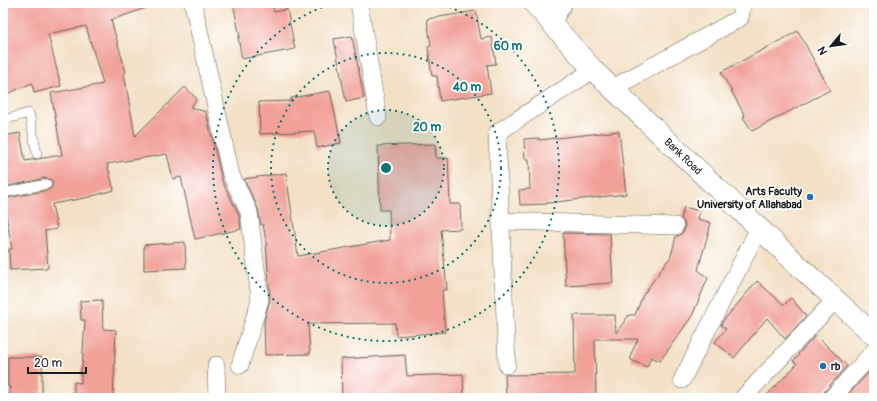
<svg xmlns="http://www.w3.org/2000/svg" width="877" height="401" viewBox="0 0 877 401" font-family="Pangolin,sans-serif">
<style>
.building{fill:#f1a198}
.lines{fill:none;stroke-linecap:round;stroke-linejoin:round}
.service-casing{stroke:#676158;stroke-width:10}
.minor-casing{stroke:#676158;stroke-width:18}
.tertiary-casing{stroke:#676158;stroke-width:22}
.service{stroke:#fff;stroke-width:9}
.minor{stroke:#fff;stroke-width:17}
.tertiary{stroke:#fff;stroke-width:21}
.ring{fill:none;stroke:#0f766e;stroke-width:2;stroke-dasharray:2 4}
.poi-dot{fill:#1f6fb2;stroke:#fff;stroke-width:1.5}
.labels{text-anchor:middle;stroke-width:3.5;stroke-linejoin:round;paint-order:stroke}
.street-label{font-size:11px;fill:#1c1c1c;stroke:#fff}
.poi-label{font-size:11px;font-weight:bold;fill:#1c1c1c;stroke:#fff;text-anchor:end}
.centre{fill:#0f766e;stroke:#fff;stroke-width:2}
.ring-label{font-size:12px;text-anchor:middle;font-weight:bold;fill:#0f766e;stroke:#fff;stroke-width:3.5;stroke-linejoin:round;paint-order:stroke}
</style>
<rect width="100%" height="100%" fill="#fff"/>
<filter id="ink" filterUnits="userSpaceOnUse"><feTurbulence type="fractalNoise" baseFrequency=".025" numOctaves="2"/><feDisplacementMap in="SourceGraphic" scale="8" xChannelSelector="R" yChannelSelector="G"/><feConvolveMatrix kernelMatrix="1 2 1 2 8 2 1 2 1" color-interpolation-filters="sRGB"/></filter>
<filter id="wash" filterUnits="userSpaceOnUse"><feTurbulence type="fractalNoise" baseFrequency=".012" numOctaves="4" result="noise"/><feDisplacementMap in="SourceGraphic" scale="16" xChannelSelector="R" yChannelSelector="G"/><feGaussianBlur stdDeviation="0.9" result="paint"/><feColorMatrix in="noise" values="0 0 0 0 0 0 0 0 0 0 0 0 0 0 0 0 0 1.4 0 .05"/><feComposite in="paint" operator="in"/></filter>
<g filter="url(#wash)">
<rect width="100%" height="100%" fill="#f3e1c6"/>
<g id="blocks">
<path class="building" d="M16 3H152V6L111 20 126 72 124 73 135 136 185 87 197 99 190 107 206 112 222 181 239 215 241 229 195 239 181 177 173 179 167 154 107 164 114 190 85 198 52 204 57 229 45 231 48 268 10 270 9 249H12L4 204 8 203 7 198 49 190 51 188 53 183 51 180 46 178 5 187 3 177V136L20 133 25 161 62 155 51 93 103 84 86 26 48 34 61 86 34 93 32 83 3 96V6Z
M233 3H272L274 12 287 9 295 49 242 59 238 37H240Z
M476 11 481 39 492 37 496 64 487 65 491 93 440 101 437 76H432L428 47 431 46 427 19Z
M798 31 830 90 752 131 743 117 745 116 721 72Z
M352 36 364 98 346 102 334 39Z
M330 91 341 143 317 148 314 131 260 134 259 102 291 101V98Z
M619 131 626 194 547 203V204L520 205 519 190 530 189 529 159H525L524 139 539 138V140Z
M435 144 436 158H448L450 204H460L461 229 441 230 447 290H442L445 332 396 336 395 323 308 324 310 354 265 355 264 322 270 299 266 241 263 224 261 225 258 208 244 179 286 173 298 256 390 240 389 210H380L378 146Z
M684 207 700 211 698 219 711 223 698 270 708 278 692 316 660 361 651 357 647 367 631 360V354L638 339H595L596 398H506L505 375 575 374 574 315H615L616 333 629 315H635L643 295 671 256 676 236 680 235 684 231 685 226 684 222 681 218Z
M563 233 610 234 613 283 566 286Z
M185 242 186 268 144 270V245Z
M757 281 784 305 791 298 806 316 785 339 767 318 734 358 715 342 726 329 721 325 723 321Z
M102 300 103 329 116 330 113 398H74V382L81 383V368H82L85 320H81L80 301Z
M816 335 847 366 825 391 822 398H764L797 364 793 361 799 355 798 354Z
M405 355 407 376 463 374 464 398H342L341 359Z
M8 357H42V398H10V387H8Z
M874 367V398H845L868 373Z"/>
</g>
</g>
<g filter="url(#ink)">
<use href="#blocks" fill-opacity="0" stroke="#676158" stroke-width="1"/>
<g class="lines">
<g class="service-casing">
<path id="service" d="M3 120 29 113 37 154
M3 193 47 184"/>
</g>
<g class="minor-casing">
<path id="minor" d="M193 3 231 175 249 212 260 300 240 365
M359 3 378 117
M552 23 564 3
M613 88 740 18 743 3
M501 221 675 226
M216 365 217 398
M507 365 497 133 593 70
M682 380 759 228
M743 398 835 300
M832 398 874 351"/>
</g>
<g class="tertiary-casing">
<g id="tertiary">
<path id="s1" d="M534 3 593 70 803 270 874 335"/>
</g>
</g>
<use href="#service" class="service"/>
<use href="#minor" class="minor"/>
<use href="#tertiary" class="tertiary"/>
</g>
</g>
<circle cx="386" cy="168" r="58" fill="#0f766e" fill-opacity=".12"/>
<g class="ring">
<circle cx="386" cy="168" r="58"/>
<circle cx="386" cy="168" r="115"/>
<path d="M438 3A173 173 0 1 1 334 3"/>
</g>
<g class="poi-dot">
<circle cx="810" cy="197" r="4"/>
<circle cx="823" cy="366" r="4"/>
</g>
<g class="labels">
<g class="street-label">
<text dy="4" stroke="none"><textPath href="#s1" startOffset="214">Bank Road</textPath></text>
</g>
<g class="poi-label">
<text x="802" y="195">Arts Faculty<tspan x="802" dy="13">University of Allahabad</tspan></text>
<text x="831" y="370" text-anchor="start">rb</text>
</g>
</g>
<circle cx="386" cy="168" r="6" class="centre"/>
<g class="ring-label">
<text x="508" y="50">60 m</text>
<text x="467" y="91">40 m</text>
<text x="427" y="131">20 m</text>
</g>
<rect width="877" height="401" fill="none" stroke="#fff" stroke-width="16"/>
<g transform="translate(831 46) rotate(241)" stroke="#ffffff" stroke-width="3" paint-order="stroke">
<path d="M0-3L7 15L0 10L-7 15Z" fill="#1c1c1c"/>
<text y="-6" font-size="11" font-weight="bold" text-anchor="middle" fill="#1c1c1c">N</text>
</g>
<path d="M28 367v6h58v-6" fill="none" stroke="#1c1c1c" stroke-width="2"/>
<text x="34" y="367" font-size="12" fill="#1c1c1c" stroke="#ffffff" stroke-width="3" paint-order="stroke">20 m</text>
</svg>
